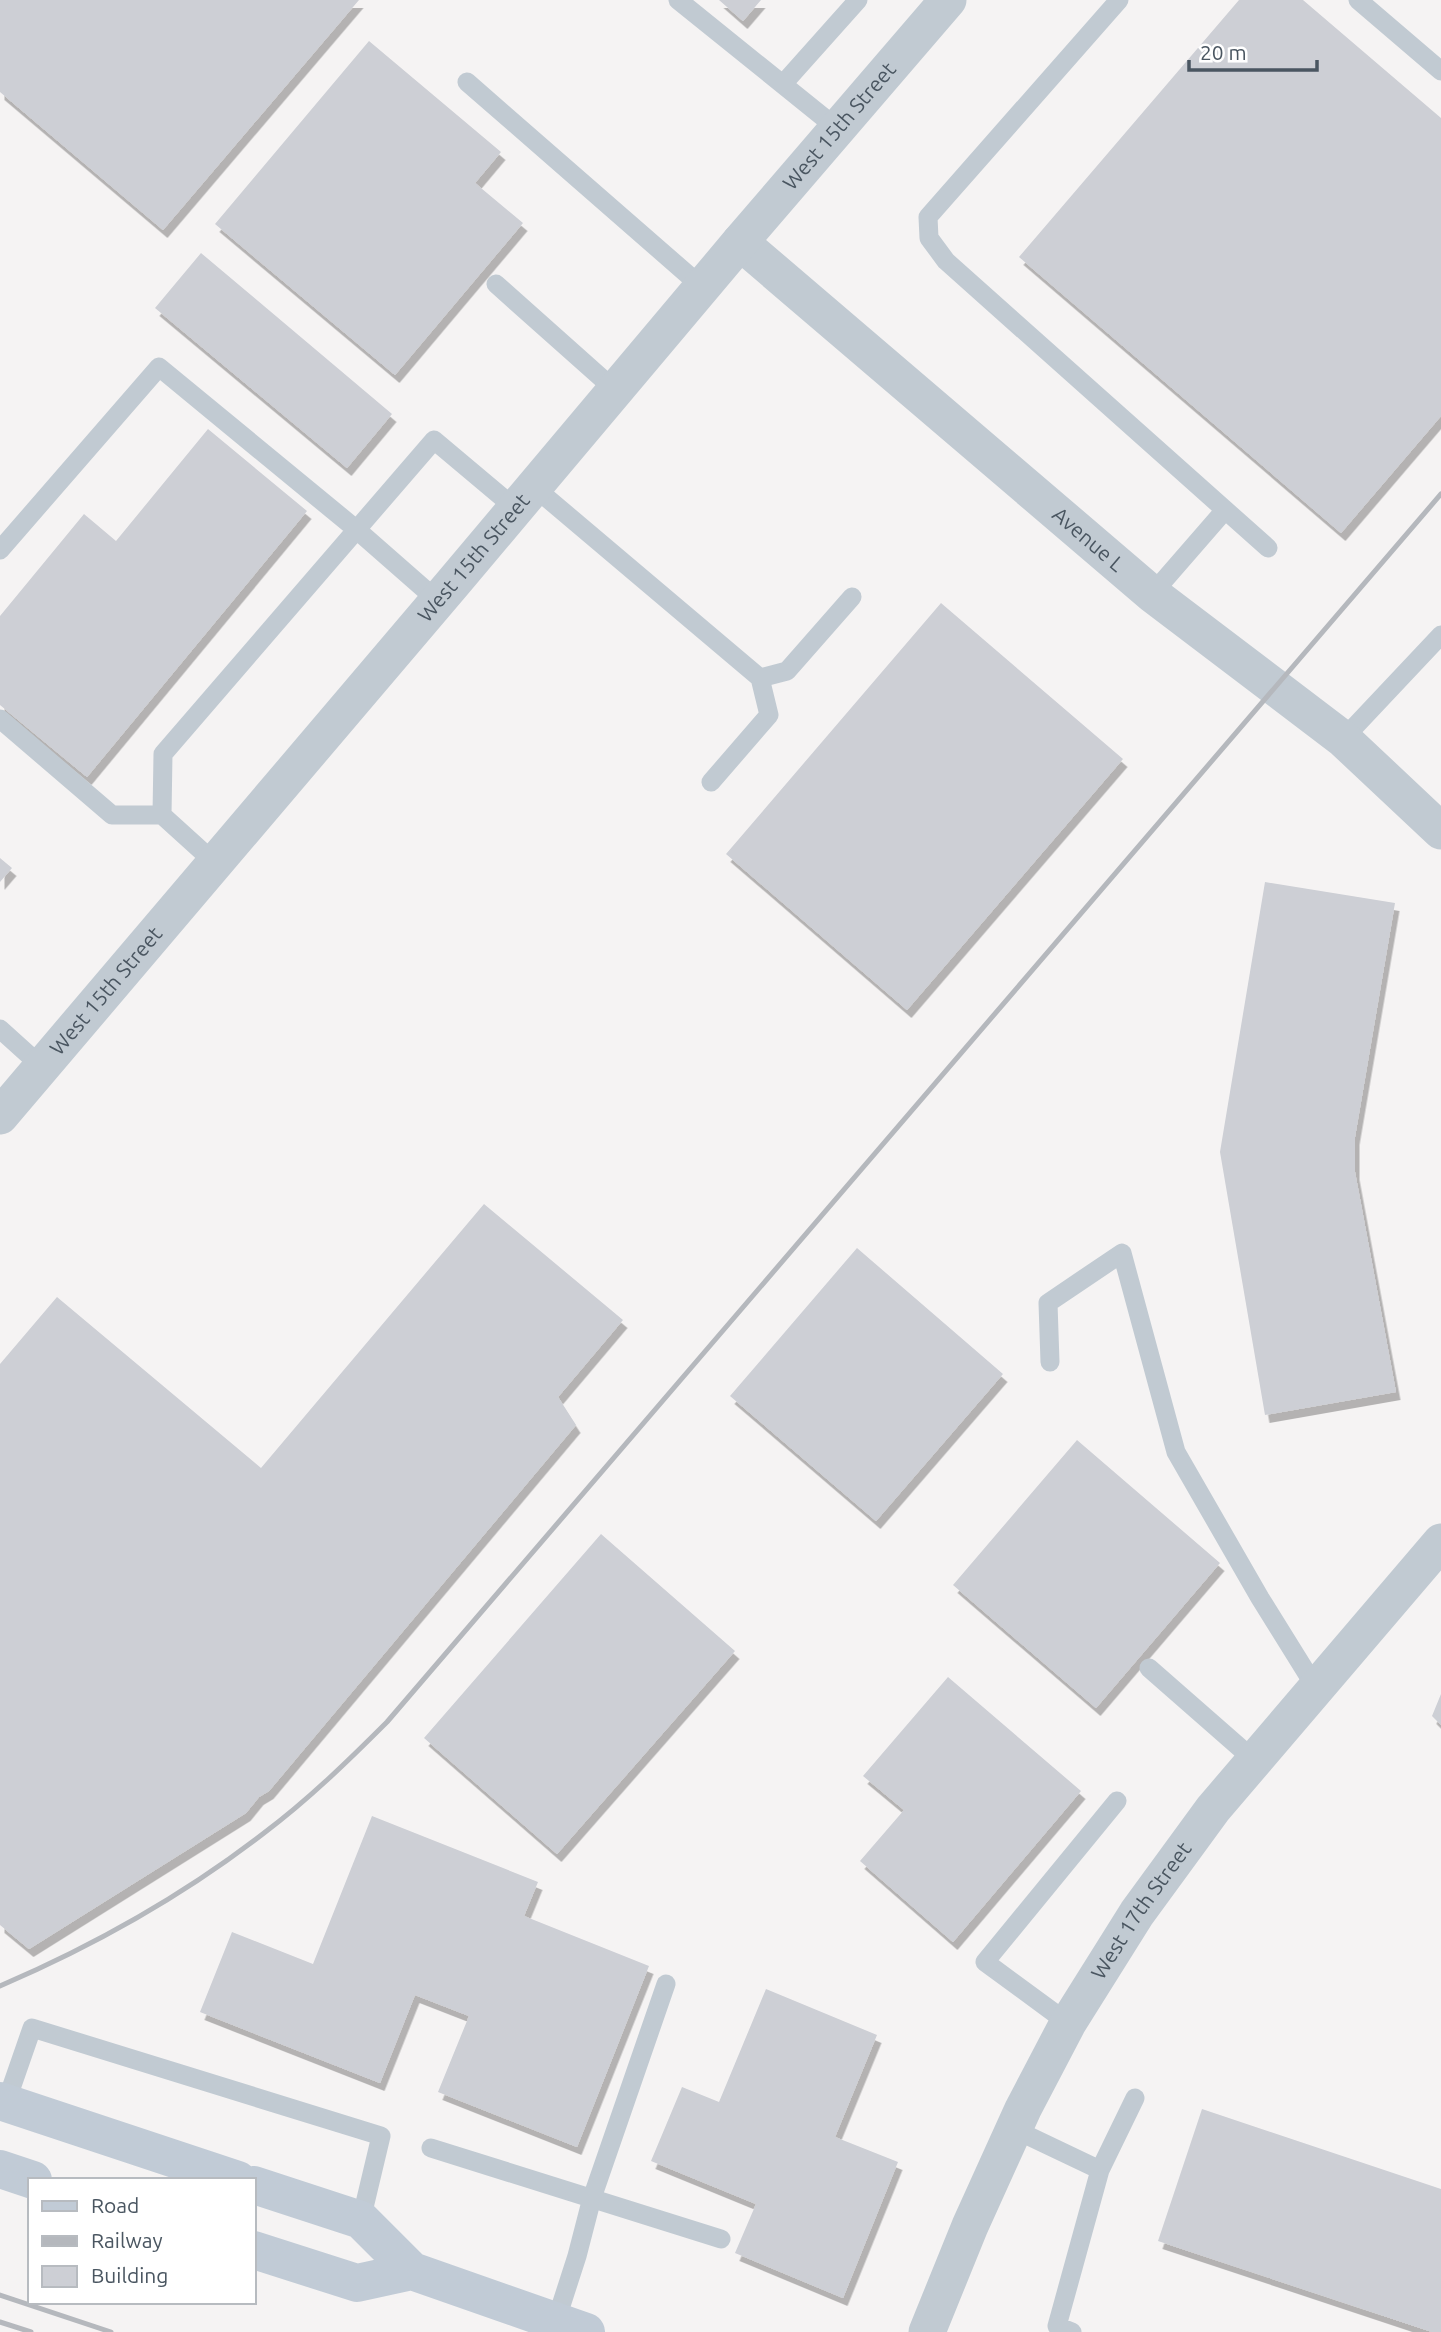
<svg xmlns="http://www.w3.org/2000/svg" width="1441" height="2332" viewBox="0 0 1441 2332" font-family="Ubuntu,sans-serif">
<style>
.building{fill:#cdcfd5;filter:url(#shadow)}
.lines{fill:none;stroke-linecap:round;stroke-linejoin:round}
.service{stroke:#c1cad2;stroke-width:19}
.minor{stroke:#c1cad2;stroke-width:37}
.secondary{stroke:#c1cbd6;stroke-width:38}
.rail{stroke:#b5b8bd;stroke-width:5}
.labels{text-anchor:middle;stroke-width:7;stroke-linejoin:round;paint-order:stroke}
.street-label{font-size:21px;fill:#4a5661;stroke:#fff}
</style>
<defs>
<filter id="shadow"><feDropShadow dx="4.5" dy="8" stdDeviation="0" flood-color="#0004"/></filter>
</defs>
<rect width="100%" height="100%" fill="#f5f3f3"/>
<path class="building" d="M0 0H359L163 230 0 92Z
M719 0H761L743 21Z
M1239 0H1303L1441 118V416L1341 533 1019 257Z
M369 41 501 152 475 183 523 223 395 375 215 224Z
M201 253 392 414 347 468 155 308Z
M208 429 307 511 87 777 0 705V616L84 514 116 541Z
M941 603 1123 759 907 1010 726 854Z
M0 858 12 868 0 882Z
M1265 882 1395 903 1355 1137V1172L1396 1392 1265 1415 1220 1152Z
M484 1204 623 1320 558 1397 576 1425 269 1791 259 1797 246 1813 29 1949 0 1925V1364L57 1297 261 1468Z
M857 1248 1003 1374 876 1521 730 1396Z
M1077 1440 1220 1563 1096 1708 953 1585Z
M601 1534 735 1651 557 1854 424 1738Z
M948 1677 1081 1791 953 1942 860 1861 904 1810 863 1776Z
M1441 1694V1725L1432 1716Z
M372 1816 538 1882 524 1916 649 1966 577 2147 438 2092 469 2016 415 1995 380 2083 200 2012 232 1932 313 1964Z
M766 1989 877 2035 835 2137 898 2162 843 2298 735 2253 756 2204 651 2161 682 2087 719 2102Z
M1202 2109 1441 2189V2332H1432L1158 2241Z"/>
<g class="lines">
<path class="service" d="M678 0 838 129
M1119 0 928 217 929 238 946 261 1268 548
M1358 0 1441 71
M467 82 702 287
M783 84 858 0
M496 284 615 390
M534 487 760 678 769 715 711 782
M0 550 159 367 357 530 438 601
M1152 594 1225 510
M760 678 787 671 852 597
M0 719 112 815H162
M1343 739 1441 635
M215 863 162 815 163 754 434 440 515 508
M0 1029 41 1066
M1050 1362 1048 1303 1122 1253 1176 1452 1260 1598 1316 1688
M1149 1668 1254 1760
M1068 2023 985 1962 1117 1801
M6 2103 32 2028 381 2136 361 2220
M1014 2129 1100 2170 1057 2326 1072 2332
M431 2148 721 2239
M1100 2170 1135 2098
M556 2321 577 2256 592 2198 666 1984"/>
<g class="minor">
<path id="s1" d="M740 242 1152 594 1343 739 1441 831"/>
<path id="s2" d="M0 1116 453 583 740 242 948 0"/>
<path id="s3" d="M927 2332 970 2226 1023 2109 1068 2023 1137 1913 1213 1809 1441 1542"/>
</g>
<path class="secondary" d="M0 2101 238 2180
M0 2169 33 2180
M254 2185 361 2220 412 2271 586 2332
M254 2250 357 2283 412 2271"/>
<path class="rail" d="M0 1986C93 1946 184 1895 264 1833 308 1800 348 1761 387 1722L1441 494
M0 2295 111 2332
M0 2322 31 2332"/>
</g>
<g class="labels">
<g class="street-label">
<text dy="7" stroke="none"><textPath href="#s2" startOffset="1298">West 15th Street</textPath></text>
<text dy="7" stroke="none"><textPath href="#s1" startOffset="458">Avenue L</textPath></text>
<text dy="7" stroke="none"><textPath href="#s2" startOffset="732">West 15th Street</textPath></text>
<text dy="7" stroke="none"><textPath href="#s2" startOffset="164">West 15th Street</textPath></text>
<text dy="7" stroke="none"><textPath href="#s3" startOffset="474">West 17th Street</textPath></text>
</g>
</g>
<rect x="28" y="2178" width="228" height="126" fill="#ffffff" stroke="#b7bbc0" stroke-width="2"/>
<rect x="42" y="2201" width="35" height="10" fill="#c1cbd6" stroke="#b7bbc0" stroke-width="2"/>
<text x="91" y="2213" font-size="21" fill="#4a5661">Road</text>
<rect x="42" y="2236" width="35" height="10" fill="#b5b8bd" stroke="#b7bbc0" stroke-width="2"/>
<text x="91" y="2248" font-size="21" fill="#4a5661">Railway</text>
<rect x="42" y="2266" width="35" height="21" fill="#cdcfd5" stroke="#b7bbc0" stroke-width="2"/>
<text x="91" y="2283" font-size="21" fill="#4a5661">Building</text>
<path d="M1189 60v10h128v-10" fill="none" stroke="#4a5661" stroke-width="3.5"/>
<text x="1200" y="60" font-size="21" fill="#4a5661" stroke="#ffffff" stroke-width="5" paint-order="stroke">20 m</text>
</svg>
